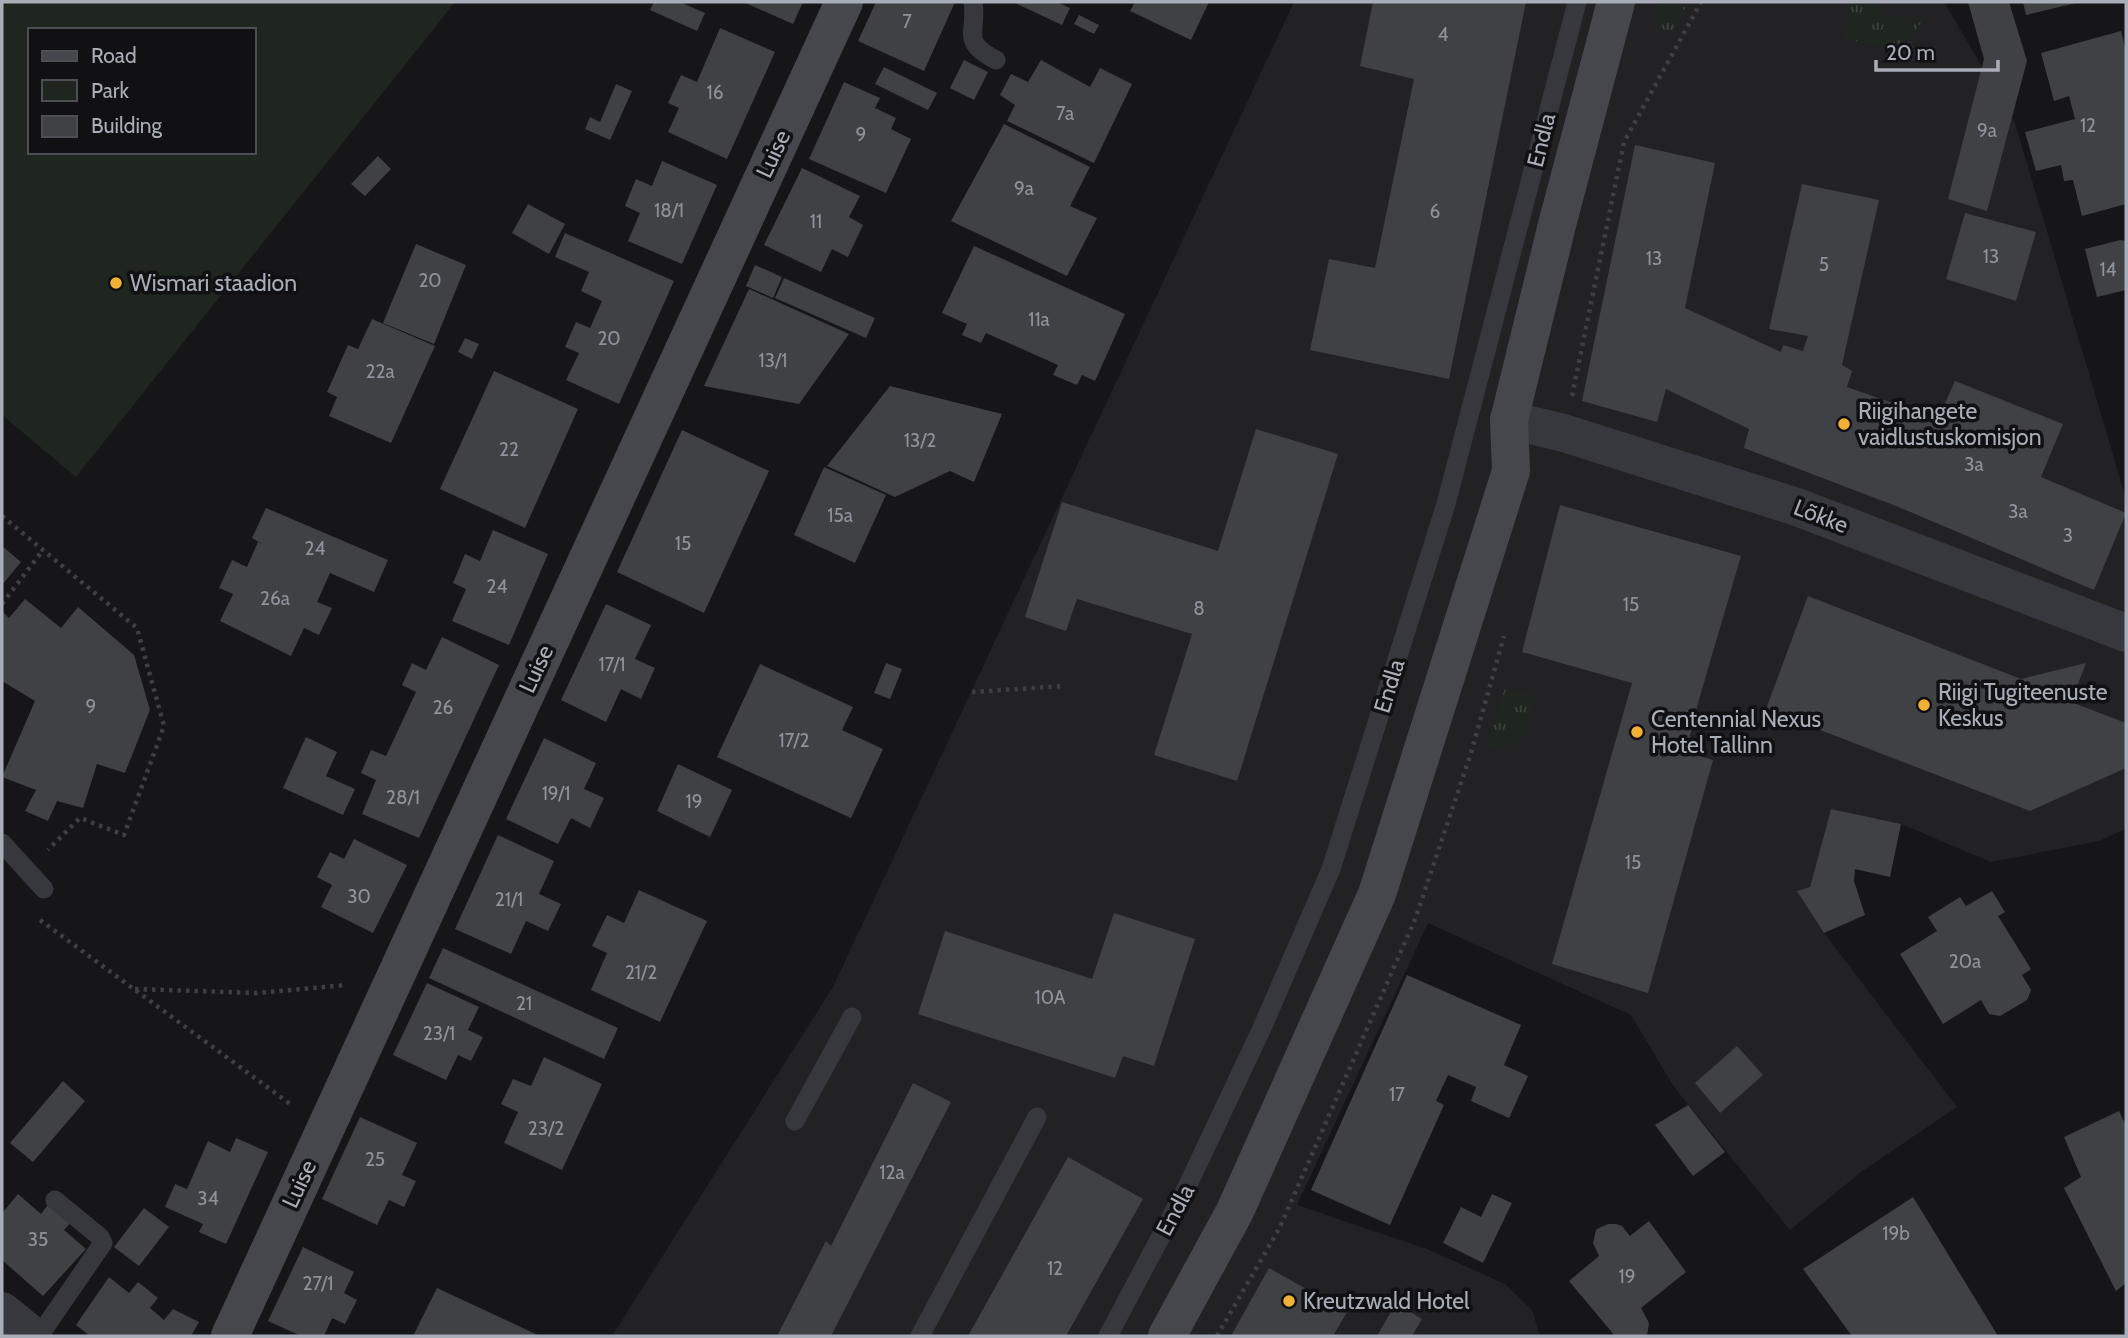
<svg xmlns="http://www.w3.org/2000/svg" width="2128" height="1338" viewBox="0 0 2128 1338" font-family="Cabin,sans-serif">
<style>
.built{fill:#222225}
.grass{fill:url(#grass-tufts)}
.park{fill:#1e261f;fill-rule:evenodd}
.building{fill:#404145}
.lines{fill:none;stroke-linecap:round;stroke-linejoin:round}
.path{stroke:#3d3f44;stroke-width:4.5;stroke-dasharray:3.5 5;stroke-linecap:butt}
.service{stroke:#37383d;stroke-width:19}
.minor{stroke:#37383d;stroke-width:38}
.secondary{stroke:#45474d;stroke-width:38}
.poi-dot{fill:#f2b134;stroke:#111113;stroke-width:2.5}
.labels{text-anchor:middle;stroke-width:7;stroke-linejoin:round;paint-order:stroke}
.number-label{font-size:19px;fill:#8e929b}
.street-label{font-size:23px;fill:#a8adb8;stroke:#111113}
.poi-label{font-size:23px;fill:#a8adb8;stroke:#111113;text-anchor:start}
</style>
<defs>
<pattern id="grass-tufts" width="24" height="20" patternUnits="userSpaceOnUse" patternTransform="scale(1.75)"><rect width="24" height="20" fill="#1e261f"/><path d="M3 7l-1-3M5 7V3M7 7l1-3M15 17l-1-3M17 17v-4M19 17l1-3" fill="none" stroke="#3c433d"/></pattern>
</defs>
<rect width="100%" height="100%" fill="#161618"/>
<path class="built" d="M1294 2H1944L2015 123 2126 499V829L2099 841 1991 862 1901 824 1831 809 1810 887 1798 891 1824 933 1957 1107 1861 1172 1790 1230 1674 1087 1631 1015 1428 923 1297 1205 1427 1249 1505 1284 1532 1310 1540 1336H612L833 987Z"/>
<path class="grass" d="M1659 2H1688L1673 33 1661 29 1655 20Z
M1851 2H1876L1888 18 1907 13 1910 20 1927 16 1914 32 1893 48 1844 39Z
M1505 688 1535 697 1525 733 1504 751 1487 746Z"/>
<path class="park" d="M2 2H455L76 477 2 415ZM30 30H254V152H30Z"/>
<path class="building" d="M654 2H680L705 13 697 31 650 10Z
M743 2H803L793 24Z
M876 2H955L924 71 858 41Z
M1013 2H1057L1070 8 1062 25Z
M1135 2H1209L1191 40 1130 11Z
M1373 2H1526L1449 379 1310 350 1329 259 1375 268 1414 79 1360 66Z
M1968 2H2009L2027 61 1987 211 1948 199 1984 59Z
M2023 2H2076V3L2026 15Z
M1079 15 1099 25 1094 34 1074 24Z
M720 28 775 52 727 159 668 132 679 108 668 103 681 75 697 82Z
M2121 31 2126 52V204L2082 216 2073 180 2064 181 2061 165 2036 171 2025 132 2075 119 2069 96 2054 101 2041 53Z
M964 60 988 72 974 100 950 88Z
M1041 60 1090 87 1100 68 1132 84 1094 163 1007 121 1015 105 1000 95 1011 74 1028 82Z
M884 67 937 93 928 110 875 84Z
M844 82 880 98 875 108 896 118 891 129 911 139 886 193 809 159Z
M616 84 632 91 610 140 585 129 590 117 600 122Z
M1004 124 1090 167 1070 206 1097 218 1067 276 951 221Z
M1635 145 1715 163 1685 308 1781 352 1783 345 1803 351 1808 336 1769 329 1802 184 1879 200 1842 365 1852 371 1847 387 1938 419 1955 381 2063 424 2041 477 2126 513 2094 590 1901 508 1744 448 1749 429 1666 389 1657 422 1582 401Z
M378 156 391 169 365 196 351 184Z
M662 161 717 185 682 264 628 241 640 213 625 206 636 179 652 186Z
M802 168 860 196 849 217 863 225 848 257 832 249 821 272 764 245Z
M528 204 565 224 549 254 512 233Z
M1965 213 2036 232 2016 301 1946 279Z
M565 233 674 281 619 404 566 380 579 353 565 347 576 322 590 328 602 301 581 291 589 272 555 257Z
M2120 240 2126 241V290L2097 297 2085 249Z
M416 244 466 265 434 344 383 323Z
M974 246 1125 314 1095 381 1082 375 1077 385 1053 375 1058 365 986 333 981 343 962 335 967 324 942 313Z
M755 265 782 277 773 298 746 286Z
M784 278 875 318 866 338 775 298Z
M749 289 849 334 799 404 704 386Z
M372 319 435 346 391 443 329 416 337 397 327 392 348 345 358 349Z
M465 338 479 344 472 359 458 352Z
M494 371 578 409 525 528 440 489Z
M890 386 1002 414 974 482 950 471 895 497 827 466Z
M1256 429 1338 454 1237 781 1154 755 1192 634 1077 599 1066 631 1025 617 1062 502 1218 551Z
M682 430 769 471 704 613 617 572Z
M824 467 886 495 855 563 794 535Z
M1560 505 1741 556 1698 703 1686 752 1713 760 1648 993 1552 964 1632 683 1522 652Z
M266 508 388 560 374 592 330 573 317 602 332 608 319 635 304 628 291 656 220 621 233 594 219 588 232 560 247 567 258 542 264 545 252 538Z
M493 530 548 554 509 645 452 621 466 589 453 583 465 554 480 561Z
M2 546 21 562 2 585Z
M1808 596 2021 679 2086 663 2071 702 2126 723V768L2030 811 1766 709Z
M25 599 61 628 78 607 134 655 150 710 125 773 97 764 83 808 57 801 48 821 25 811 36 790 2 777 35 701 2 681V611L9 618Z
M606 604 651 625 635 659 655 668 641 699 621 689 606 722 561 700Z
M442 637 499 665 419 838 362 814 376 780 361 773 371 750 386 756 416 692 402 685 412 663 426 670Z
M886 663 902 669 890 699 874 693Z
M760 664 853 707 842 730 883 749 851 818 717 757Z
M306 737 337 752 326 776 355 789 343 815 283 788Z
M544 738 596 763 584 789 604 798 590 828 571 818 558 844 506 819Z
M678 764 732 790 710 837 657 811Z
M1831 809 1901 824 1890 877 1855 869 1854 881 1865 915 1824 933 1797 891 1810 887Z
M498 835 554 861 539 894 561 904 548 931 526 921 511 954 455 929Z
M354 839 407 865 373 933 321 907 332 885 317 877 330 852 344 859Z
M639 890 707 921 660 1022 591 990 607 953 592 946 607 915 624 923Z
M1992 891 2005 912 1998 916 2031 969 2022 975 2031 990 2027 1000 2000 1016 1989 1014 1981 1000 1943 1024 1900 954 1937 931 1928 917 1960 897 1966 906Z
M1114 913 1195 939 1154 1066 1123 1056 1115 1078 918 1014 945 931 1092 979Z
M443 948 618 1028 604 1059 429 978Z
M1407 975 1521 1025 1504 1065 1528 1076 1509 1118 1471 1101 1476 1087 1448 1075 1436 1101 1444 1105 1390 1225 1311 1190Z
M427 983 479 1007 468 1030 483 1037 471 1061 458 1055 446 1080 393 1055Z
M1737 1046 1763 1075 1720 1113 1695 1083Z
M544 1057 602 1084 562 1170 504 1143 518 1112 501 1104 513 1079 531 1086Z
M63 1081 85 1101 33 1162 10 1143Z
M913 1083 951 1102 831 1336H777L826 1241 831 1246Z
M1688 1105 1725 1152 1693 1176 1655 1125Z
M2119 1111 2126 1126V1283L2116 1291 2064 1188 2081 1177 2064 1137Z
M360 1117 417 1143 402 1175 416 1181 404 1207 389 1200 377 1225 322 1199Z
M236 1138 268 1152 226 1244 199 1232 203 1224 165 1207 175 1184 187 1189 208 1141 230 1152Z
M1068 1157 1143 1199 1066 1336H968Z
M18 1194 41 1214 50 1202 72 1221 64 1230 86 1249 43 1296 2 1260V1213Z
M1492 1194 1512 1203 1483 1263 1443 1243 1461 1207 1481 1217Z
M1913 1197 1998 1336H1852L1803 1269Z
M144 1208 169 1227 139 1266 114 1247Z
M1649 1221 1686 1272 1641 1308 1649 1323 1647 1336H1615L1569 1281 1599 1256 1593 1243 1596 1230 1599 1228 1608 1224H1616L1622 1226 1630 1236Z
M303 1247 354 1272 344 1293 357 1300 345 1324 332 1318 324 1336H301L268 1321Z
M1269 1268 1347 1312 1333 1336H1231Z
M109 1277 129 1293 138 1282 158 1298 150 1308 164 1320 173 1309 199 1322 191 1336H90L76 1325Z
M437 1288 540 1336H413Z
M1396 1303 1422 1319 1412 1336H1377Z"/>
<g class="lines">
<path class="path" d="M1572 396 1624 142 1701 2
M2 516 137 628 164 726 124 835 80 818 48 850
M2 604 43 550
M972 692 1064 686
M40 920 293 1106
M135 989 257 993 346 985
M1217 1336 1280 1227 1416 917 1471 753 1504 636"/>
<path class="service" d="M973 2C978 32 959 41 996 60
M2 843 44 889
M795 1121 852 1017
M39 1336 103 1243 100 1237 55 1200
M920 1336 1037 1117
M1108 1336 1186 1189 1262 1028 1331 869 1446 504 1577 2"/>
<path class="minor" d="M1509 420 1564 433 1797 507 2126 633
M2 1311 33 1336"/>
<path class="secondary" d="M230 1336 844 2
M1167 1336 1235 1211 1377 894 1511 471 1509 420 1558 221 1616 2"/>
</g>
<g class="poi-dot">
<circle cx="116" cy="283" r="7"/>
<circle cx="1844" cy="424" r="7"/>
<circle cx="1924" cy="705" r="7"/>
<circle cx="1637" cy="732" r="7"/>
<circle cx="1289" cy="1301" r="7"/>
</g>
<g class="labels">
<g class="number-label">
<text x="907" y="28">7</text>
<text x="1443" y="41">4</text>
<text x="715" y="99">16</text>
<text x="1065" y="120">7a</text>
<text x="2088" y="132">12</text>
<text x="1987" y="137">9a</text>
<text x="861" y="141">9</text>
<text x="1024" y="195">9a</text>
<text x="669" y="217">18/1</text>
<text x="1435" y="218">6</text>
<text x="816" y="228">11</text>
<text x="1991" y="263">13</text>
<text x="1654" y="265">13</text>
<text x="1824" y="271">5</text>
<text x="2108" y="276">14</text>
<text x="430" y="287">20</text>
<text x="1039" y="326">11a</text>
<text x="609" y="345">20</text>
<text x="773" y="367">13/1</text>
<text x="380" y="378">22a</text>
<text x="920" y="447">13/2</text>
<text x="509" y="456">22</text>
<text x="1974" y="471">3a</text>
<text x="2018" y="518">3a</text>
<text x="840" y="522">15a</text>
<text x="2068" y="542">3</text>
<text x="683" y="550">15</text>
<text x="315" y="555">24</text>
<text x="497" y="593">24</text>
<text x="275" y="605">26a</text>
<text x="1631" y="611">15</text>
<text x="1199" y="615">8</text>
<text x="612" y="671">17/1</text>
<text x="91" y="713">9</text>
<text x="443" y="714">26</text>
<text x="794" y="747">17/2</text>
<text x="556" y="800">19/1</text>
<text x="403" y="804">28/1</text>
<text x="694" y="808">19</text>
<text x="1633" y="869">15</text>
<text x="359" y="903">30</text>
<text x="509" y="906">21/1</text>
<text x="1965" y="968">20a</text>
<text x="641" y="979">21/2</text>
<text x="1050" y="1004">10A</text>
<text x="524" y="1010">21</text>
<text x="439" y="1040">23/1</text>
<text x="1397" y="1101">17</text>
<text x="546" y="1135">23/2</text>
<text x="375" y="1166">25</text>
<text x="892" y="1179">12a</text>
<text x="208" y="1205">34</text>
<text x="1896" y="1240">19b</text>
<text x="38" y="1246">35</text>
<text x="1055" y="1275">12</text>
<text x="1627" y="1283">19</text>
<text x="318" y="1290">27/1</text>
</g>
<g class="street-label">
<text transform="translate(1541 140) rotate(-76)" y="8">Endla</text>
<text transform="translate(773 154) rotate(-65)" y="8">Luise</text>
<text transform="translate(1821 516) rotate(21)" y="8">Lõkke</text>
<text transform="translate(536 669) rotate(-65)" y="8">Luise</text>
<text transform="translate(1389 686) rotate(-73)" y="8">Endla</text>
<text transform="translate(299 1184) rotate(-65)" y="8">Luise</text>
<text transform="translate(1175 1210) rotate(-62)" y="8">Endla</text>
</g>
<g class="poi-label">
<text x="130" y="291">Wismari staadion</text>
<text x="1858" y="419">Riigihangete<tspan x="1858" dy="26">vaidlustuskomisjon</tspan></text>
<text x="1938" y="700">Riigi Tugiteenuste<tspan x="1938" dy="26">Keskus</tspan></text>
<text x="1651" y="727">Centennial Nexus<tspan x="1651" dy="26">Hotel Tallinn</tspan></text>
<text x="1303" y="1309">Kreutzwald Hotel</text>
</g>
</g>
<rect width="2128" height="1338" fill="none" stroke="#a8adb8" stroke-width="7"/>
<rect x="28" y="28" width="228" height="126" fill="#111113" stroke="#4d4f55" stroke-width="2"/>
<rect x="42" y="51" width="35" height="10" fill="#45474d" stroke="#4d4f55" stroke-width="2"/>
<text x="91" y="63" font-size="21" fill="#a8adb8">Road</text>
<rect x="42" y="80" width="35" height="21" fill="#1e261f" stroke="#4d4f55" stroke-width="2"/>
<text x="91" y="98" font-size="21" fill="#a8adb8">Park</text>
<rect x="42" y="116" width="35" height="21" fill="#404145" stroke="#4d4f55" stroke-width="2"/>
<text x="91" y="133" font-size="21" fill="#a8adb8">Building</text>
<path d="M1876 60v10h122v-10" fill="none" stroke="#a8adb8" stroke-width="3.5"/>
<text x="1886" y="60" font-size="21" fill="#a8adb8" stroke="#111113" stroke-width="5" paint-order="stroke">20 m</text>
</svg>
